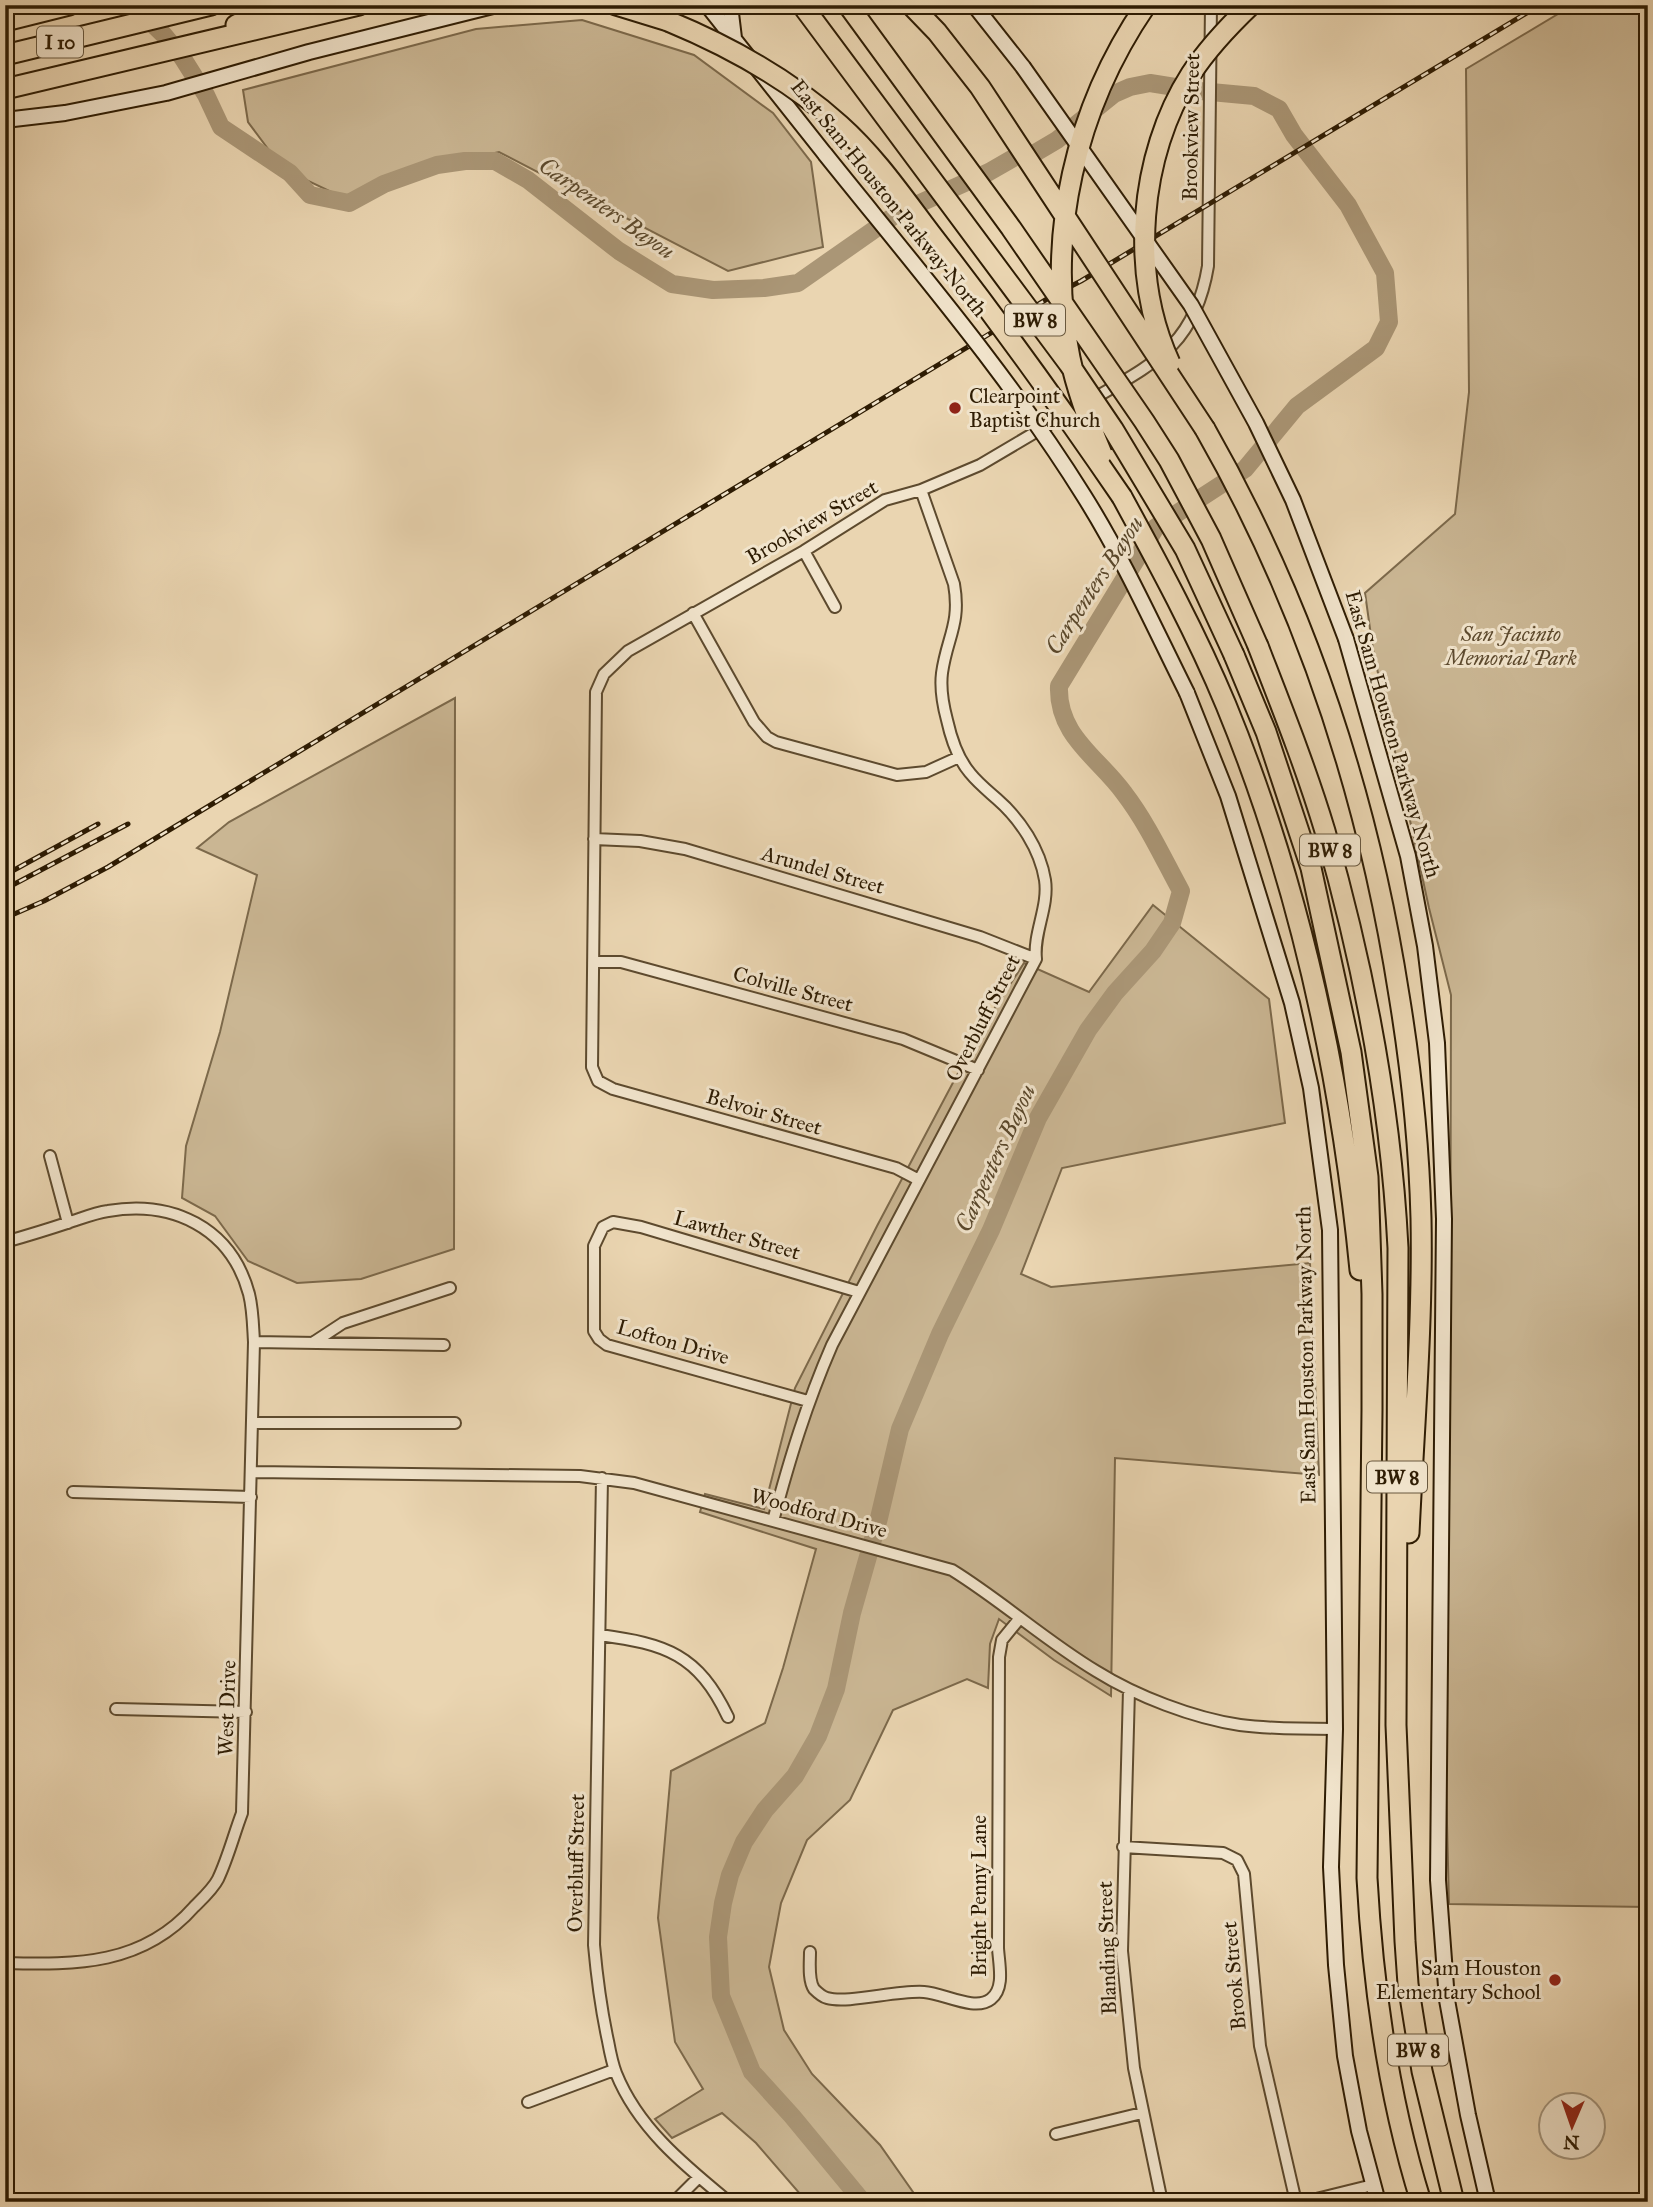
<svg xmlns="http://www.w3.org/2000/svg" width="1653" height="2207" viewBox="0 0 1653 2207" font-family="'IM FELL Great Primer',serif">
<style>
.green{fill:#cab693;stroke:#7c694b;stroke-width:2}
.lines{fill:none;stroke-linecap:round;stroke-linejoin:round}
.river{stroke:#aa9676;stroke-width:18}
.minor-casing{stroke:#5d4a2e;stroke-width:14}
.secondary-casing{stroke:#2e1c03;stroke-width:18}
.motorway-casing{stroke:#2e1c03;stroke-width:23}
.minor{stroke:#f1e4cc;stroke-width:10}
.secondary{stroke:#f1e4cc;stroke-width:14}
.motorway{stroke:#ead5b1;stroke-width:19}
.rail-casing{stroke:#2e1c03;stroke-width:5}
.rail{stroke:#f1e4cc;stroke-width:2.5;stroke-dasharray:8;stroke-linecap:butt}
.secondary-bridge-casing{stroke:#2e1c03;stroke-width:18;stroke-linecap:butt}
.motorway-bridge-casing{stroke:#2e1c03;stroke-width:23;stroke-linecap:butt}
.secondary-bridge{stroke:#f1e4cc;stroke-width:14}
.motorway-bridge{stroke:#ead5b1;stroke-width:19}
.poi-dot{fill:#8f2418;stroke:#f1e4cc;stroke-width:2.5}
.labels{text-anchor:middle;stroke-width:6;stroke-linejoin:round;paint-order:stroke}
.shield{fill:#f1e4cc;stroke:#68583f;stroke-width:2}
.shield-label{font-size:19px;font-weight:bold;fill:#2e1c03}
.street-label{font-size:21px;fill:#2e1c03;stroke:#f1e4cc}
.poi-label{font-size:21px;fill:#2e1c03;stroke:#f1e4cc;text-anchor:start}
.park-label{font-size:21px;font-style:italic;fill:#5d4a2e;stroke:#f1e4cc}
.water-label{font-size:23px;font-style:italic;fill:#59472b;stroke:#f1e4cc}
</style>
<rect width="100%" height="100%" fill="#ead5b1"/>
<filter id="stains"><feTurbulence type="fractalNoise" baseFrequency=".00286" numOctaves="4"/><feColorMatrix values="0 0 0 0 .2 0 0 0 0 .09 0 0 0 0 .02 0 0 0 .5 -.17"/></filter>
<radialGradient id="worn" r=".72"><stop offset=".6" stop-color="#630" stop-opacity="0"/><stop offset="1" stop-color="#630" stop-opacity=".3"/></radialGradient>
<path class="green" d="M1573 5H1648V1907L1449 1904 1443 1663 1450 1405 1451 995 1429 908 1373 650 1365 593 1455 514 1469 392 1466 69Z
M582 20 694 55 773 113 811 162 823 247 728 271 499 152 391 176 346 199 283 169 248 122 243 90 476 29Z
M455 698 454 1249 361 1279 297 1283 248 1261 215 1216 182 1198 186 1146 220 1032 257 875 197 848 229 822Z
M1153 905 1269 999 1285 1123 1062 1168 1021 1274 1051 1287 1310 1263 1319 1475 1115 1458 1111 1696 1054 1660 999 1619 990 1644 988 1688 967 1679 893 1710 850 1800 807 1840 781 1903 769 1967 784 2030 812 2074 880 2145 920 2202H807L756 2143 722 2113 672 2138 655 2119 703 2089 675 2042 658 1918 671 1771 765 1723 783 1668 816 1549 700 1512 705 1494 764 1509 795 1388 877 1226 983 1026 1024 963 1089 992Z"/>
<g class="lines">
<path class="river" d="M133 5 163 34 182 57 206 95 221 127 290 173 310 195 349 203 384 184 437 165 465 161H495L528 180 619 251 672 284 713 290 764 288 798 283 898 213 989 172 1015 157 1035 153 1057 140 1114 94 1130 87 1150 83 1200 91 1254 96 1279 109 1294 135 1348 205 1385 273 1389 322 1376 348 1297 406 1245 469 1156 527 1059 686C1057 736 1099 758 1124 793 1147 823 1163 858 1181 891L1172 923 1153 951 1115 993 1088 1030 1038 1118 991 1230 940 1334 900 1429 879 1518 852 1613 836 1689 818 1736 795 1776 765 1810 744 1842 730 1875 723 1903 718 1937 721 1996 752 2072 792 2116 863 2202"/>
<g class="minor-casing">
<path id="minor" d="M1091 400C1155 363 1195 345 1208 266L1211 5
M804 551 835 607
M693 613 754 722 767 737 776 742 897 775 926 772 959 757
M594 839 640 841 685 849 980 937 1036 959
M593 962H621L903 1039 978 1070
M50 1156 68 1223
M919 1180 896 1168 613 1089 598 1081 592 1067 596 692 604 674 628 651 804 551 885 500 921 490 980 465 1068 413
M5 1242C26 1236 46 1230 67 1223 80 1219 94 1213 108 1211 172 1200 231 1227 249 1294 253 1310 253 1326 254 1342L242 1813C234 1834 228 1858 218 1879 213 1889 202 1899 194 1907 143 1965 77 1965 5 1963
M254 1342 444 1345
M314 1342 343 1323 450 1288
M808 1401 607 1345 599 1339 594 1331V1246L603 1227 613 1222 641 1227 859 1292
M252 1423H455
M251 1472 580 1476 634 1483 952 1570C1002 1601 1046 1641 1096 1671 1136 1696 1193 1718 1240 1725 1271 1729 1303 1729 1335 1729
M602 1478 594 1945C597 1978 601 2009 608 2041 610 2052 612 2063 616 2073 638 2128 684 2165 729 2202
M73 1492 251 1497
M773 1521C790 1458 806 1405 832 1345L1036 959C1033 933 1049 907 1045 880 1040 849 1020 819 997 799 988 791 978 783 970 773 958 759 951 738 947 720 943 705 940 689 942 673 947 637 961 624 954 584L921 490
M600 1635C666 1644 698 1654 728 1717
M1129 1690 1122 1951 1134 2068 1162 2202
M116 1709 246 1712
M1123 1847 1223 1853 1237 1860 1244 1874 1260 2046 1296 2202
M810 1952C810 1963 808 1980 814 1989 817 1992 823 1997 827 1998 848 2004 897 1990 924 1992 943 1993 975 2012 991 1999 1005 1988 999 1965 998 1948L999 1657 1002 1640 1020 1618
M528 2102 614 2070
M1056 2134 1142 2113
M674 2202 699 2177
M1304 2202 1373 2185"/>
</g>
<g class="secondary-casing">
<path id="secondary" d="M707 5 825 154
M730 5 734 38
M974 5 1023 67
M5 120 65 113 166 93 309 52 497 5
M1346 639 1408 856 1425 946 1437 1043 1444 1219 1438 1880 1447 2000 1468 2115 1488 2202
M1187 693 1228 796 1292 1003 1311 1088 1330 1230 1335 1729 1331 1867 1336 1965 1345 2056 1359 2131 1378 2202"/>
</g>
<g class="motorway-casing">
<path id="motorway" d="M616 5 668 21
M5 21 69 5
M236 25 276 5
M5 55 211 5
M5 89 359 5
M1205 429C1305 604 1368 796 1399 995 1411 1068 1419 1143 1421 1218 1423 1323 1414 1428 1409 1533
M1122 497C1159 565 1196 633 1226 705 1300 885 1341 1077 1360 1270
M1258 646C1282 708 1306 768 1325 831 1364 967 1391 1107 1398 1248L1396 1725 1405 1941 1408 1984 1422 2071 1454 2202
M1234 655 1266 732 1311 868 1351 1052 1368 1177 1372 1294V1410L1367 1878C1373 1987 1388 2096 1421 2202"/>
</g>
<use href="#minor" class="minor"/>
<use href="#secondary" class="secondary"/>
<use href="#motorway" class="motorway"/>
<g class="rail-casing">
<path id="rail" d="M5 875 98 824
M5 889 128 824
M5 918 44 901 108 867 1052 296 1081 281 1540 5"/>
</g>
<use href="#rail" class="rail"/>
<g class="secondary-bridge-casing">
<path id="secondary-bridge" d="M1023 67 1191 305 1256 423 1293 500 1346 639
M825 154C914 265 1008 374 1084 496 1123 558 1154 627 1187 693"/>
</g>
<g class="motorway-bridge-casing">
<path id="motorway-bridge" d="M802 5 1069 364 1113 429 1185 549 1234 655
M848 5 1011 228 1144 421 1169 460 1211 539 1258 646
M911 5 937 32 980 87 1205 429
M668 21C731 47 790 80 840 125 877 158 905 200 935 239 1000 323 1062 409 1122 497
M1170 363C1129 274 1139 155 1191 74 1208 48 1229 26 1251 5
M1102 454C1089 423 1077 391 1070 358 1045 236 1076 107 1146 5"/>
</g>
<use href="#secondary-bridge" class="secondary-bridge"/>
<use href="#motorway-bridge" class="motorway-bridge"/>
</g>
<g class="poi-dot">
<circle cx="955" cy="408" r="7"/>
<circle cx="1555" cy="1980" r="7"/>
</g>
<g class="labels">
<g class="shield">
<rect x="37" y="26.5" width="46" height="31" rx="5"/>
<rect x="1005" y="304.5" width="60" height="31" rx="5"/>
<rect x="1300" y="834.5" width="60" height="31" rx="5"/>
<rect x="1367" y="1461.5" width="60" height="31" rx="5"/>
<rect x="1388" y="2034.5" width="60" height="31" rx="5"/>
</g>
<g class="shield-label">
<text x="60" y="49">I 10</text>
<text x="1035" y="327">BW 8</text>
<text x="1330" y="857">BW 8</text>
<text x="1397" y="1484">BW 8</text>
<text x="1418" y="2057">BW 8</text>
</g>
<g class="street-label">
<text transform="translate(1191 127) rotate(-89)" y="7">Brookview Street</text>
<text transform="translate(889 198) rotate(51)" y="7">East Sam Houston Parkway North</text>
<text transform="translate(812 522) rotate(-30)" y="7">Brookview Street</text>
<text transform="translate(1393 734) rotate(74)" y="7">East Sam Houston Parkway North</text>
<text transform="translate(823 870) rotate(16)" y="7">Arundel Street</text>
<text transform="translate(793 989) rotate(15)" y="7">Colville Street</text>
<text transform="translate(983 1018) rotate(-63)" y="7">Overbluff Street</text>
<text transform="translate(764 1112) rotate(16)" y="7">Belvoir Street</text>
<text transform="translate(737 1235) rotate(16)" y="7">Lawther Street</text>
<text transform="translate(673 1342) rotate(16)" y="7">Lofton Drive</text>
<text transform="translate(1306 1355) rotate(-91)" y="7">East Sam Houston Parkway North</text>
<text transform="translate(819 1513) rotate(15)" y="7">Woodford Drive</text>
<text transform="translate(227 1708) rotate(-88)" y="7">West Drive</text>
<text transform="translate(576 1863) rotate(-89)" y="7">Overbluff Street</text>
<text transform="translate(979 1896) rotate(-90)" y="7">Bright Penny Lane</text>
<text transform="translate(1107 1948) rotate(-92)" y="7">Blanding Street</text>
<text transform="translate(1234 1976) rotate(-95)" y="7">Brook Street</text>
</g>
<g class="poi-label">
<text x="969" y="403">Clearpoint<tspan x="969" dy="24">Baptist Church</tspan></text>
<text x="1541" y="1975" text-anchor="end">Sam Houston<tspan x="1541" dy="24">Elementary School</tspan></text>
</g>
<g class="park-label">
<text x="1511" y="641">San Jacinto<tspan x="1511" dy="24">Memorial Park</tspan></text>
</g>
<g class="water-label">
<text transform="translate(607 208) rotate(35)" y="8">Carpenters Bayou</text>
<text transform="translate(1094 585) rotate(-57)" y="8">Carpenters Bayou</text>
<text transform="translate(995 1158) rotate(-65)" y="8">Carpenters Bayou</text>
</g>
</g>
<rect width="1653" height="2207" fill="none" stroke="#ead5b1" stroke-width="28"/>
<rect x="7" y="7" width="1639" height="2193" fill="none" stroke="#2e1c03" stroke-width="3.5"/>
<rect x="14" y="14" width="1625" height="2179" fill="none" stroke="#2e1c03" stroke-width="2"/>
<g transform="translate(1572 2126) rotate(182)"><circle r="33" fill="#f1e4cc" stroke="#a3947c" stroke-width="2"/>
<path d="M0-5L12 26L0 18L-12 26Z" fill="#8f2418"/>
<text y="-10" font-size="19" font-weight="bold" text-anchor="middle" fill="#2e1c03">N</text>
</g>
<rect width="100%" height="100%" filter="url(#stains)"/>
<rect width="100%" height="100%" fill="url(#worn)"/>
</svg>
